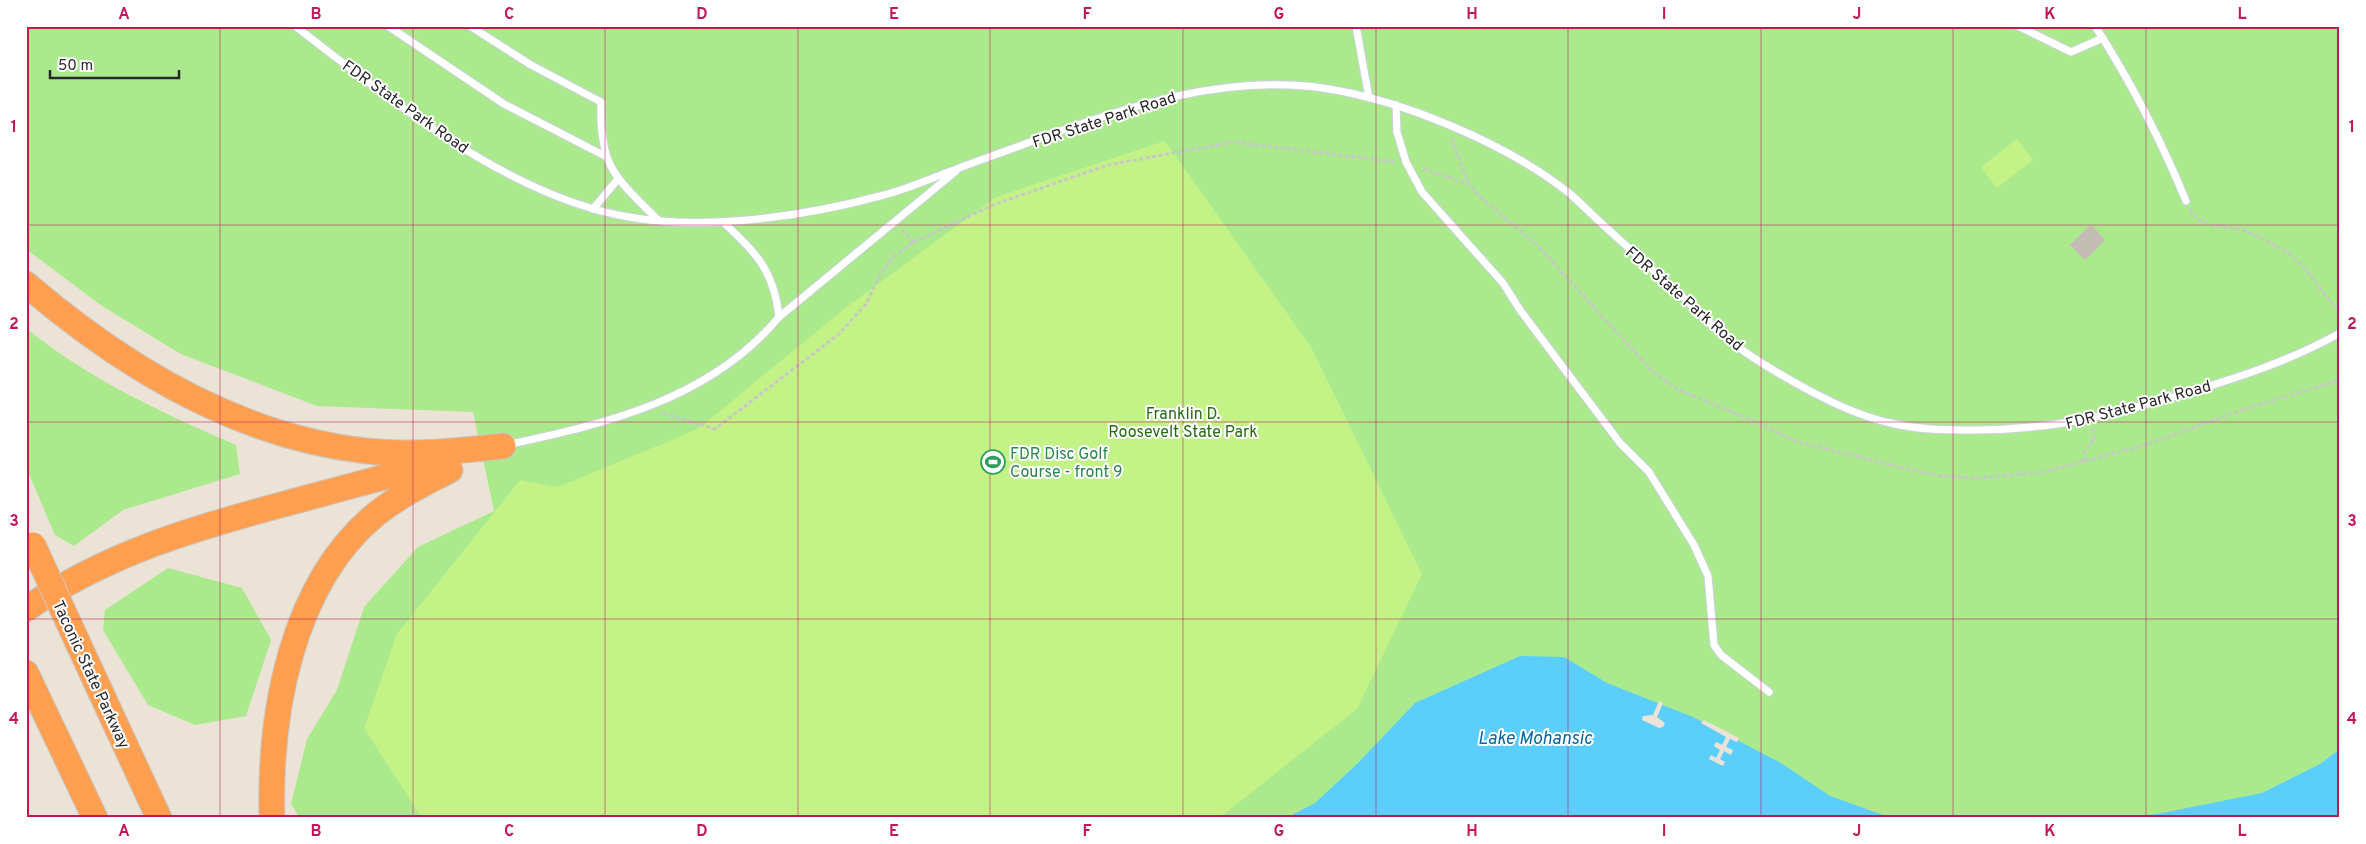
<svg xmlns="http://www.w3.org/2000/svg" width="2366" height="844" viewBox="0 0 2366 844" font-family="Overpass,sans-serif">
<style>
.green{fill:#aaea8c}
.pitch{fill:#c3f386}
.water{fill:#5ccefc}
.pier{fill:#ece3d7}
.building{fill:#c3bdb4;stroke:#c7c0b1}
.lines{fill:none;stroke-linecap:round;stroke-linejoin:round}
.lane-casing{stroke:#ccd0e3;stroke-width:9}
.highway-casing{stroke:#c7c7c7;stroke-width:27}
.path{stroke:#c7c7c7;stroke-width:3;stroke-dasharray:4 2.5;stroke-linecap:butt}
.lane{stroke:#fff;stroke-width:7}
.highway{stroke:#ff9f4f;stroke-width:25}
.highway-bridge-casing{stroke:#c7c7c7;stroke-width:27;stroke-linecap:butt}
.highway-bridge{stroke:#ff9f4f;stroke-width:25}
.grid{fill:none;stroke:#c2185b;stroke-width:1;stroke-opacity:0.55}
.labels{text-anchor:middle;stroke-width:4;stroke-linejoin:round;paint-order:stroke}
.street-label{font-size:16px;fill:#282828;stroke:#fff}
.park-label{font-size:16px;fill:#226b11;stroke:#fff}
.leisure-label{font-size:16px;fill:#27864d;stroke:#fff;text-anchor:start}
.water-label{font-size:18px;font-style:italic;fill:#0068a3;stroke:#fff}
.neatline{fill:none;stroke:#c2185b;stroke-width:2}
.grid-label{font-size:16px;text-anchor:middle;font-weight:bold;fill:#c2185b}
</style>
<rect width="100%" height="100%" fill="#ece3d7"/>
<path class="green" d="M26 26H2340V818H300L291 804 307 739 337 690 364 607 418 547 494 511 473 412 317 406 181 354 102 306 26 249Z
M26 328C88 379 163 413 236 445L240 474 123 510 74 546 55 535 26 467Z
M168 568 242 588 271 640 246 716 195 725 148 705 103 630 105 610Z"/>
<path class="pitch" d="M2017 139 2033 160 1997 188 1981 167Z
M1165 141 1311 347 1422 574 1357 709 1219 818H422L364 728 397 634 520 480 558 487 698 429 844 309 996 197Z"/>
<path class="water" d="M1520 656 1564 657 1607 683 1693 717 1781 763 1830 796 1892 818H1286L1315 803 1357 764 1415 703Z
M2340 749V818H2122L2157 814 2262 793 2320 764Z"/>
<path class="pier" d="M1659 701 1663 703 1657 717 1665 723 1663 727 1659 728 1642 720 1643 716 1653 715Z
M1704 720 1739 738 1737 742 1730 739 1726 747 1733 750 1731 755 1724 751 1720 759 1725 762 1723 766 1709 759 1711 755 1716 758 1720 750 1714 746 1716 742 1722 745 1726 737 1701 723Z"/>
<path class="building" d="M2091 225 2105 240 2085 260 2070 245Z"/>
<g class="lines">
<g class="lane-casing">
<path id="lane" d="M295 26C392 100 511 200 635 218 710 230 806 216 880 196 905 190 929 179 954 170 982 159 1010 150 1038 139 1131 106 1223 74 1323 88 1402 100 1506 143 1569 193 1583 205 1596 219 1610 231 1635 254 1660 276 1685 299 1699 312 1712 326 1726 338 1746 354 1769 368 1792 381 1824 399 1859 417 1895 424 1920 430 1948 430 1973 430 2052 430 2109 416 2183 394 2237 378 2290 361 2340 333
M388 26 504 104 605 156
M470 26 531 65 601 102C599 167 615 177 658 220
M1356 26 1369 98
M2018 26 2071 52 2103 38
M2095 26C2131 82 2161 140 2186 201
M1396 105 1397 132 1406 162 1422 192 1503 283 1520 310 1620 443 1649 472 1694 545 1708 576 1714 645 1721 655 1769 692
M593 209 618 179
M723 222C756 253 774 270 779 317
M506 445C606 424 711 399 779 317L956 171"/>
</g>
<g class="highway-casing">
<path id="highway" d="M26 284C123 367 238 437 367 451 412 456 458 451 503 446
M26 609C108 553 194 528 288 503 340 489 391 475 442 462
M77 641 159 818
M26 673 95 818
M272 818C269 714 291 585 375 515 398 496 424 484 450 470"/>
</g>
<path class="path" d="M1451 138 1469 184
M1423 169 1469 184 1480 197 1538 246 1652 371 1677 389 1749 419 1795 441 1915 471 1942 476 1978 478 2043 472 2142 446 2248 408 2340 380
M2190 209C2201 231 2229 224 2248 232 2265 240 2282 247 2295 259 2313 274 2323 296 2340 312
M902 230 914 242
M663 413 715 429 839 334 866 304 880 275 894 256 914 242 995 204 1108 165 1233 142 1396 162
M2084 461V452L2094 440 2092 428"/>
<use href="#lane" class="lane"/>
<use href="#highway" class="highway"/>
<g class="highway-bridge-casing">
<path id="highway-bridge" d="M33 545 77 641"/>
</g>
<use href="#highway-bridge" class="highway-bridge"/>
</g>
<path class="grid" d="M220 26V818M413 26V818M605 26V818M798 26V818M990 26V818M1183 26V818M1376 26V818M1568 26V818M1761 26V818M1953 26V818M2146 26V818M26 225H2340M26 422H2340M26 619H2340"/>
<defs>
<g id="stadium-ring" transform="scale(1.25)"><circle r="9.5" fill="#fff" stroke="#2e9e5b" stroke-width="1.5"/><path d="M0-5a6.5 5 0 1 0 0 10a6.5 5 0 1 0 0-10ZM-3.5-1.8h7v3.6h-7Z" fill="#2e9e5b"/></g>
</defs>
<g fill-rule="evenodd">
<use href="#stadium-ring" x="993" y="462"/>
</g>
<g class="labels">
<g class="street-label">
<text transform="translate(406 106) rotate(35)" y="6">FDR State Park Road</text>
<text transform="translate(1104 119) rotate(-18)" y="6">FDR State Park Road</text>
<text transform="translate(1685 298) rotate(41)" y="6">FDR State Park Road</text>
<text transform="translate(2138 404) rotate(-15)" y="6">FDR State Park Road</text>
<text transform="translate(92 674) rotate(65)" y="6">Taconic State Parkway</text>
</g>
<g class="park-label">
<text x="1183" y="419">Franklin D.<tspan x="1183" dy="18">Roosevelt State Park</tspan></text>
</g>
<g class="leisure-label">
<text x="1010" y="459">FDR Disc Golf<tspan x="1010" dy="18">Course - front 9</tspan></text>
</g>
<g class="water-label">
<text x="1535" y="744">Lake Mohansic</text>
</g>
</g>
<rect width="2366" height="844" fill="none" stroke="#ffffff" stroke-width="55"/>
<path d="M50 70v8h129v-8" fill="none" stroke="#282828" stroke-width="2.5"/>
<text x="58" y="70" font-size="15" fill="#282828" stroke="#ffffff" stroke-width="4" paint-order="stroke">50 m</text>
<rect x="28" y="28" width="2310" height="788" class="neatline"/>
<g class="grid-label">
<text x="124" y="19">A</text>
<text x="316" y="19">B</text>
<text x="509" y="19">C</text>
<text x="702" y="19">D</text>
<text x="894" y="19">E</text>
<text x="1087" y="19">F</text>
<text x="1279" y="19">G</text>
<text x="1472" y="19">H</text>
<text x="1664" y="19">I</text>
<text x="1857" y="19">J</text>
<text x="2050" y="19">K</text>
<text x="2242" y="19">L</text>
<text x="14" y="132">1</text>
<text x="2352" y="132">1</text>
<text x="14" y="329">2</text>
<text x="2352" y="329">2</text>
<text x="14" y="526">3</text>
<text x="2352" y="526">3</text>
<text x="14" y="724">4</text>
<text x="2352" y="724">4</text>
<text x="124" y="836">A</text>
<text x="316" y="836">B</text>
<text x="509" y="836">C</text>
<text x="702" y="836">D</text>
<text x="894" y="836">E</text>
<text x="1087" y="836">F</text>
<text x="1279" y="836">G</text>
<text x="1472" y="836">H</text>
<text x="1664" y="836">I</text>
<text x="1857" y="836">J</text>
<text x="2050" y="836">K</text>
<text x="2242" y="836">L</text>
</g>
</svg>
